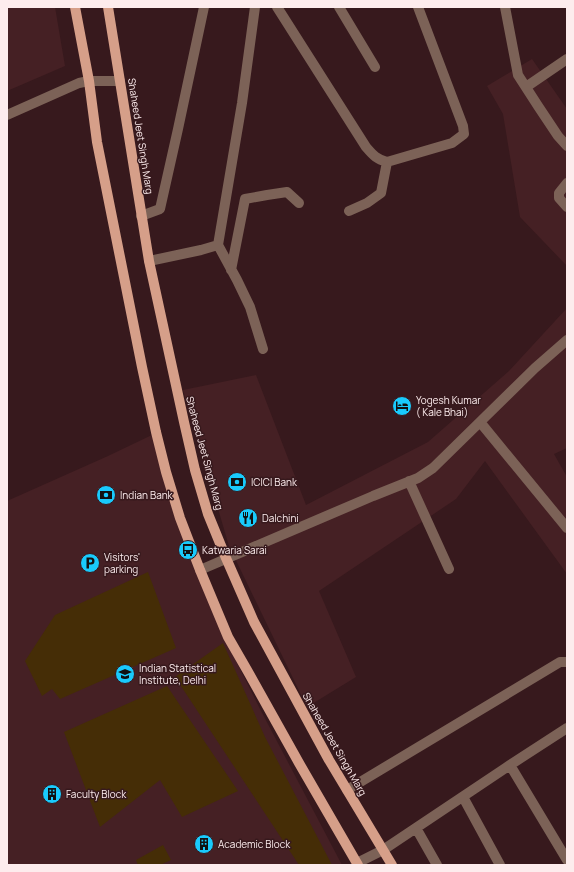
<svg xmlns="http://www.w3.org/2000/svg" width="574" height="872" viewBox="0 0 574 872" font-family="Manrope,sans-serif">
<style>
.built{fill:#452024}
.green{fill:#452d06}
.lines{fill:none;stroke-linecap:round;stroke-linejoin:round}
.minor{stroke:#7c6257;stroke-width:10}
.major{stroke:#d69f89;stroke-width:10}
.labels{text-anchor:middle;stroke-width:3;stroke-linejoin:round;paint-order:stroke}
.street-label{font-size:10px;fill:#fdeced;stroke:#37191d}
.poi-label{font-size:10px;fill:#fdeced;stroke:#37191d;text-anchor:start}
</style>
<rect width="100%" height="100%" fill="#37191d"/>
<path class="built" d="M7 7H55L65 66 7 91Z
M532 59 567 109V266L520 217 503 114 487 86Z
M567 308V448L554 454 567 477V574L485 461 456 499 319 591 356 677 307 707 229 546 183 390 256 375 306 505 428 442 509 371Z
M154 434 225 639 260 709 342 865H7V501L108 456Z"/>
<path class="green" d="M148 572 176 648 60 699 52 689 42 696 25 661 55 615Z
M223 643 265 737 332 865H299L175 677Z
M167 686 238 791 182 817 160 780 100 827 64 732Z
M163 845 171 860 160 865H138L136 860Z"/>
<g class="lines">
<path class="minor" d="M277 7 366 147C373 155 376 159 387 162L452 143 464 134 463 126 460 118 418 7
M339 7 375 67
M505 7 518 75 538 106 558 136 567 146
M526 87 567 59
M7 115 79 83 89 81H120
M567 183 559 193V198L567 207
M349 211 367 203 381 193 387 162
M141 216 160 209 178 129 204 7
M218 245 237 280 250 307 263 349
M149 261 201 250 218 245 242 103 255 7
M231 270 245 199 267 195 287 192 299 203
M480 422 567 528
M409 481 449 569
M200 570 373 496 418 478 433 468 535 368 567 340
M510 765 567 860
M347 790 560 662H567
M463 797 500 865
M416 828 437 865
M357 863 383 850 510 765 567 728"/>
<path class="major" d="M75 7 89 81 97 142 142 367 156 432 166 472 180 518 200 570 228 637 247 670 299 763 358 865
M108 7 149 261 184 422 195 470 208 514 226 558 254 622 329 760 392 865"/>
</g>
<defs>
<g id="hotel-disc" transform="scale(1)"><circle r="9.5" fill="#19cafc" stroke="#37191d"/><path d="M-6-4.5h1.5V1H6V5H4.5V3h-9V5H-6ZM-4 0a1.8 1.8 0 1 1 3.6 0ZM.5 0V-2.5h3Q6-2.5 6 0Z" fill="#111"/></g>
<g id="bank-disc" transform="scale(1)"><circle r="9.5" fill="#19cafc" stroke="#37191d"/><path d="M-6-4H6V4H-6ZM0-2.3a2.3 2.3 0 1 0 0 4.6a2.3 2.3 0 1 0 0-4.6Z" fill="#111"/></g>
<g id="restaurant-disc" transform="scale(1)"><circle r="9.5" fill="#19cafc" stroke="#37191d"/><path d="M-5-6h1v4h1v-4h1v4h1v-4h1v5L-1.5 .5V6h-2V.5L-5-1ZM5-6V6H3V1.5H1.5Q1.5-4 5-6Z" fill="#111"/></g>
<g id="bus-disc" transform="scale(1)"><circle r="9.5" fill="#19cafc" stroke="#37191d"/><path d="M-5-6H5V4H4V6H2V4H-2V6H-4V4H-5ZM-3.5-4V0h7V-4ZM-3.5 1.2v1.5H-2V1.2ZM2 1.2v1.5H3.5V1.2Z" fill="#111"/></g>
<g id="parking-disc" transform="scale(1)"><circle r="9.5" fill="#19cafc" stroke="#37191d"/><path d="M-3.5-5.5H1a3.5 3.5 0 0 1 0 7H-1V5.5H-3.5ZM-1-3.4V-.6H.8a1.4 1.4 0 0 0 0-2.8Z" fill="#111"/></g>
<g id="university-disc" transform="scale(1)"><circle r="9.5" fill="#19cafc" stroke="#37191d"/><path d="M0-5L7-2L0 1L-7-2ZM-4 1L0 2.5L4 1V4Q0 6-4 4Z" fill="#111"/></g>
<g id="building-disc" transform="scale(1)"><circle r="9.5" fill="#19cafc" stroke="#37191d"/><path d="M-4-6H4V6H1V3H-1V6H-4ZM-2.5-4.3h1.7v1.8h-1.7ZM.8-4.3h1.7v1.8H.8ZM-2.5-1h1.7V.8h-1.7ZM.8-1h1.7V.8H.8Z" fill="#111"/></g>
</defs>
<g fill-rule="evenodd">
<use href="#hotel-disc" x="402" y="406"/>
<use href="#bank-disc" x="237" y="482"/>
<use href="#bank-disc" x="106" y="495"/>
<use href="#restaurant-disc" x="248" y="518"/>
<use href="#bus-disc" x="188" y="550"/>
<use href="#parking-disc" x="90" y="563"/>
<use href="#university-disc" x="125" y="674"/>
<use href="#building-disc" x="52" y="794"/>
<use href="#building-disc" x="204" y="844"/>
</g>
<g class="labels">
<g class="street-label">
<text transform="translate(141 136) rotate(81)" y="4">Shaheed Jeet Singh Marg</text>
<text transform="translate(205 453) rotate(75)" y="4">Shaheed Jeet Singh Marg</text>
<text transform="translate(335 744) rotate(60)" y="4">Shaheed Jeet Singh Marg</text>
</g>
<g class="poi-label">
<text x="416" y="404">Yogesh Kumar<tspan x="416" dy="12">( Kale Bhai)</tspan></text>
<text x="251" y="486">ICICI Bank</text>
<text x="120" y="499">Indian Bank</text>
<text x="262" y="522">Dalchini</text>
<text x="202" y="554">Katwaria Sarai</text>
<text x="104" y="561">Visitors'<tspan x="104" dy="12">parking</tspan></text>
<text x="139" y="672">Indian Statistical<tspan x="139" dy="12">Institute, Delhi</tspan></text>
<text x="66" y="798">Faculty Block</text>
<text x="218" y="848">Academic Block</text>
</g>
</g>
<rect width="574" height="872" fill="none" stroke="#fdeced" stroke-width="16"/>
</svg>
